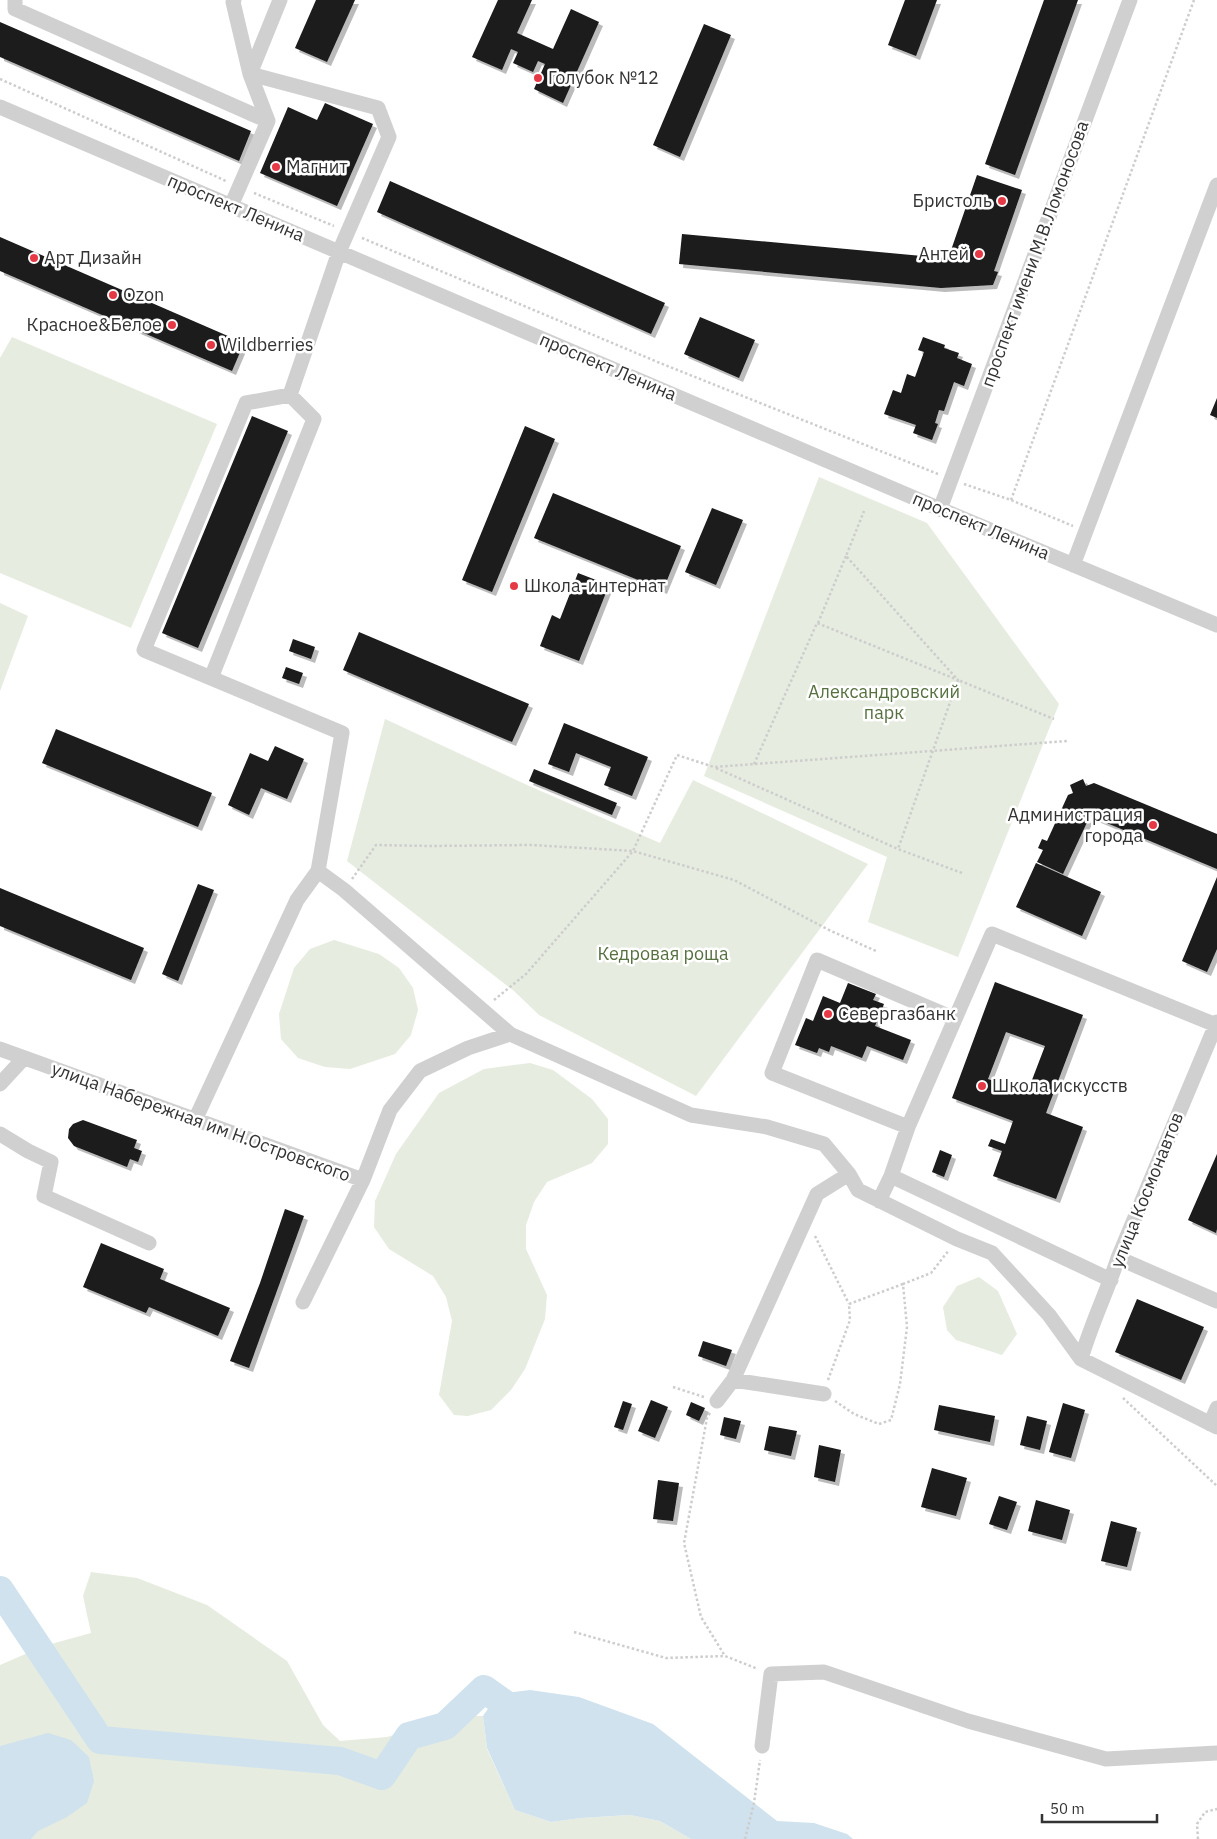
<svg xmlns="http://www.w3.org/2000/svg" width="1217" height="1839" viewBox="0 0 1217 1839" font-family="'IBM Plex Sans',sans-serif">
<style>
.green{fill:#e6ecdf}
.water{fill:#cfe2ee}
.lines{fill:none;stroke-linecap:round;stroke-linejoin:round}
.river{stroke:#cfe2ee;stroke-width:28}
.building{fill:#1a1a1a;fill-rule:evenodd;filter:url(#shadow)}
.path{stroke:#cdcdcd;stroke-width:2.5;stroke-dasharray:2.5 2.5;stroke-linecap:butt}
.minor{stroke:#d0d0d0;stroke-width:15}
.poi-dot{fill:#e63946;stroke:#fff;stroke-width:2}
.labels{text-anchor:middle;stroke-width:5;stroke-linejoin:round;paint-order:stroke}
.poi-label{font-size:18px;fill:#333;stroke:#fff;text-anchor:start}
.street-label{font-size:18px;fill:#333;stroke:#fff}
.park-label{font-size:18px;fill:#56703f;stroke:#fff}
</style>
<defs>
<filter id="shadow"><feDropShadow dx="4" dy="4" stdDeviation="0" flood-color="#0004"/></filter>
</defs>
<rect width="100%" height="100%" fill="#fff"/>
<path class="green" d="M12 337 217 424 131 628 0 573V358Z
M819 477 927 523 1059 704 958 957 868 922 887 857 704 776Z
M0 603 28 616 0 691Z
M385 719 527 785 660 843 693 780 868 864 696 1096 539 1015 514 991 347 861Z
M334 940 379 954 399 968 413 988 418 1010 411 1035 395 1054 350 1069 325 1067 298 1058 281 1039 279 1014 294 968 310 949Z
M530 1063 553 1070 592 1099 608 1119V1144L592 1163 547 1182 534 1202 526 1225V1249L547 1295 545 1319 525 1369 511 1390 491 1410 468 1416 454 1415 439 1395 452 1321 446 1297 433 1276 389 1249 374 1227 375 1201 396 1154 439 1093 484 1069Z
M979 1277 998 1291 1017 1334 1002 1355 956 1340 947 1330 943 1307 957 1286Z
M91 1572 137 1578 207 1605 287 1661 323 1725 340 1741 387 1737 459 1716H483L487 1749 515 1810 551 1822 581 1818 630 1815 660 1821 691 1839H0V1665L44 1646 91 1633 83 1596Z"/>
<path class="water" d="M530 1690 579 1697 653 1724 777 1821 814 1823 847 1834 853 1839H691L660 1821 630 1815 581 1818 551 1822 515 1810 487 1748 483 1716 498 1694Z
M48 1733 71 1740 89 1757 94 1781 87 1803 67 1817 38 1831 31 1839H0V1746Z"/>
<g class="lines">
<path class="river" d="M0 1590 100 1740 340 1761 382 1776 409 1736 445 1726 484 1689 525 1718"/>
</g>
<path class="building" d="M316 0H355L327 62 295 48Z
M498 0H532L517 33 553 49 571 9 599 22 563 103 534 89 545 64 538 61 533 72 513 63 518 52 511 49 502 70 472 57Z
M905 0H937L916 56 888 45Z
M1044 0H1078L1015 175 985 164Z
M0 22 251 131 239 161 0 57Z
M704 24 731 35 680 157 653 145Z
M325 103 373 124 337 206 260 173 288 107 317 120Z
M977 175 1022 190 994 271 998 272 993 285 941 288 679 264 682 234 944 258 949 256Z
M390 181 665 303 651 334 377 212Z
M0 237 244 343 232 371 0 271Z
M700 317 755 340 739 378 684 354Z
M923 337 945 345 944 348 959 353 957 358 972 364 964 386 954 382 944 411 939 410 935 423 938 424 932 440 913 433 916 425 884 414 893 390 901 393 907 374 915 377 924 352 918 350Z
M1217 398V418L1210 415Z
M252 416 288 431 198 648 162 633Z
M525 426 555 439 492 592 462 580Z
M553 493 681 546 663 590 534 538Z
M712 508 743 520 716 585 685 572Z
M578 573 609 585 579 661 540 646 552 615 560 619Z
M359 632 529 704 512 742 343 670Z
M293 639 315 647 311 659 289 651Z
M286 667 303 673 299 684 282 678Z
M564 723 648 757 632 796 604 785 611 767 576 753 569 772 548 764Z
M56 729 212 793 198 827 42 763Z
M275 746 304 759 287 799 261 788 249 815 228 805 250 753 268 761Z
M534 769 617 803 612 815 529 781Z
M1083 779 1086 786 1094 783 1217 834V869L1090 816 1063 874 1037 862 1043 850 1038 848 1042 839 1047 841 1068 795 1073 793 1070 785Z
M1036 863 1101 892 1082 936 1016 907Z
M1217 877V949L1207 972 1182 961Z
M198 884 214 890 178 981 162 974Z
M0 888 144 948 131 980 0 926Z
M995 982 1083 1015 1046 1113 1083 1127 1056 1199 993 1176 1002 1151 988 1146 991 1139 1005 1144 1013 1121 952 1098ZM1006 1032 1045 1046 1027 1093 988 1079Z
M848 983 876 994 873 1000 884 1004 875 1026 911 1040 903 1060 867 1046 862 1058 831 1046 829 1052 819 1048 817 1053 795 1045 806 1018 813 1021 823 996 840 1003Z
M83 1120 137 1140 134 1148 142 1151 138 1162 130 1159 127 1167 74 1146 68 1138 69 1129 73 1124Z
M940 1150 952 1155 944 1177 932 1172Z
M1217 1154V1229L1216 1233 1188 1220Z
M285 1209 304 1216 249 1368 230 1361 260 1283Z
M101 1243 164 1269 160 1279 230 1308 218 1336 149 1307 146 1313 83 1287Z
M1137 1299 1204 1327 1181 1380 1115 1352Z
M703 1341 732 1350 726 1366 698 1356Z
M651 1400 668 1407 655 1438 638 1431Z
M623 1401 632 1404 623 1430 614 1427Z
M691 1402 705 1408 699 1421 686 1415Z
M1063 1403 1085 1410 1071 1458 1049 1452Z
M939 1405 995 1416 990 1442 934 1430Z
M1027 1416 1047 1421 1040 1450 1020 1445Z
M724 1417 741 1421 736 1439 720 1435Z
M769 1426 797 1431 791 1456 764 1450Z
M819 1445 841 1450 835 1482 814 1477Z
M932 1468 967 1478 956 1516 921 1507Z
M658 1480 679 1483 673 1521 653 1519Z
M999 1496 1017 1502 1007 1530 989 1524Z
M1036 1500 1070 1510 1062 1540 1028 1531Z
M1111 1521 1137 1528 1127 1567 1101 1561Z"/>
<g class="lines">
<path class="path" d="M0 79 226 181
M254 193 334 226
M362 238 660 363 938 474
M964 484 1011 500 1073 526
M1011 500 1194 0
M818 623 846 556
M754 764 817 623 958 680 846 556 864 511
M716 768 898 849
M962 873 898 849 958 680 1054 719
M352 879 376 845 429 846 532 845 633 851 734 880 829 930 876 951
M494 1000 526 974 633 851 677 755 714 767 1067 741
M815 1236 849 1304
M828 1380 850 1320 849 1304 903 1284
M673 1387 704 1397
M1123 1398 1217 1486
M835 1401 854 1414 879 1424 891 1420 900 1384 907 1327 903 1284 931 1273 949 1250
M710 1413 707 1418 684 1543 701 1617 725 1656 758 1669
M574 1632 666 1658 725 1656
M745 1839 754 1803 760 1760
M1198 1839 1197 1824 1205 1812 1217 1809"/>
<path class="minor" d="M15 0V9L268 121
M234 0 233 2 250 74
M250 74 280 0
M0 107 940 509 1217 625
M231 206 268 121 250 74 378 108 389 137 339 252 290 395 246 403 144 650 211 678 314 419 290 395
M940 509 1130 0
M1073 565 1217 185
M211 678 342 733 318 871 344 890 510 1034 691 1115 767 1127 824 1144 849 1174 858 1190 957 1239 992 1253 1049 1315 1081 1359 1217 1427
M0 1049 363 1180 390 1110 420 1071 468 1048 510 1034
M0 1084 24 1058
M195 1120 297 900 318 871
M908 1127 772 1073 817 960 955 1019
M0 1134 28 1151 51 1162 44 1196 149 1243
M891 1176 1111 1280
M879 1201 891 1176 908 1127 992 934 1216 1025
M1118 1258 1217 1301
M303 1302 363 1180
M1081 1359C1091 1324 1107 1292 1118 1258L1217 1022
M733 1380 817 1194 849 1174
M717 1401 733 1380 824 1394
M1210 1424 1217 1408
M762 1746 771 1674 824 1672 968 1721 1106 1759 1217 1753"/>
</g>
<g class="poi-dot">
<circle cx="538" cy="78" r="5"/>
<circle cx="276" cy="167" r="5"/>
<circle cx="1002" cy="201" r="5"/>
<circle cx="979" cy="254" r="5"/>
<circle cx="34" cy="258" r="5"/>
<circle cx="113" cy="295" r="5"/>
<circle cx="172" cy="325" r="5"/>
<circle cx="211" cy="345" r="5"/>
<circle cx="514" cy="586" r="5"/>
<circle cx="1153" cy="825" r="5"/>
<circle cx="828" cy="1014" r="5"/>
<circle cx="982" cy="1086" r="5"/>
</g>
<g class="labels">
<g class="poi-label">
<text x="548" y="84">Голубок №12</text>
<text x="286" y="173">Магнит</text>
<text x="992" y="207" text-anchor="end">Бристоль</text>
<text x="969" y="260" text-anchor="end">Антей</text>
<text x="44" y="264">Арт Дизайн</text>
<text x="123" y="301">Ozon</text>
<text x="162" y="331" text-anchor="end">Красное&amp;Белое</text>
<text x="221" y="351">Wildberries</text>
<text x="524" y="592">Школа-интернат</text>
<text x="1143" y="821" text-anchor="end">Администрация<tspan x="1143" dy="21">города</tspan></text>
<text x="838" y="1020">Севергазбанк</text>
<text x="992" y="1092">Школа искусcтв</text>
</g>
<g class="street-label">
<text transform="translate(236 208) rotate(23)" y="6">проспект Ленина</text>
<text transform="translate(1035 254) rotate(-70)" y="6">проспект имени М.В.Ломоносова</text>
<text transform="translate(608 367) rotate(23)" y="6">проспект Ленина</text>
<text transform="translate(981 526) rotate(23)" y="6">проспект Ленина</text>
<text transform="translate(201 1122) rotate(20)" y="6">улица Набережная им Н.Островского</text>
<text transform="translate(1147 1190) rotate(-68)" y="6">улица Космонавтов</text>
</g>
<g class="park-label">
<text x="884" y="698">Александровский<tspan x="884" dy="21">парк</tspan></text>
<text x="663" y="960">Кедровая роща</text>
</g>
</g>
<path d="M1042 1814v8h115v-8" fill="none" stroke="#333333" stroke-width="2.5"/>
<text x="1050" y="1814" font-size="15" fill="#333333" stroke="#ffffff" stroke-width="4" paint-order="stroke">50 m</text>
</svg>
